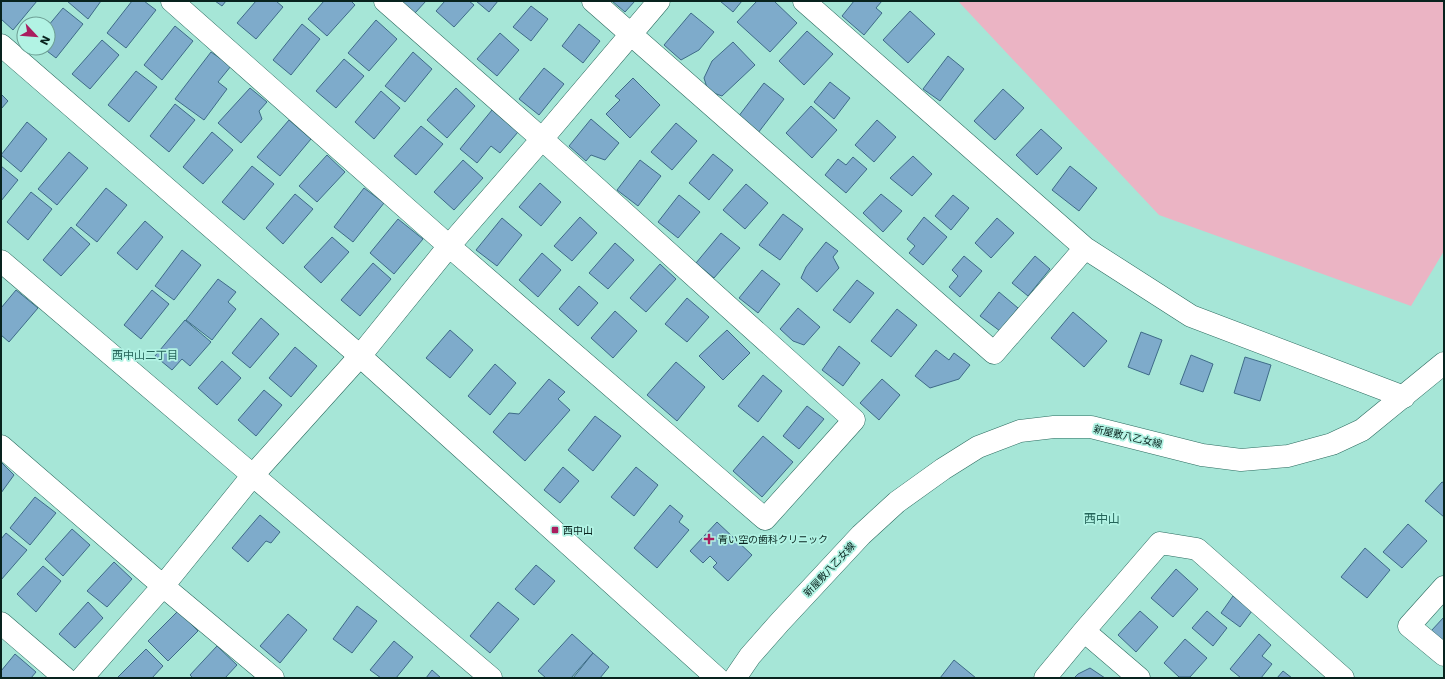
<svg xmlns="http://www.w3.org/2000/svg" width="1445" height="679" viewBox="0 0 1445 679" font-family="'DejaVu Sans','Noto Sans JP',sans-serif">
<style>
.green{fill:#ebb4c4}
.building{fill:#7eabcb;stroke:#3e6b88}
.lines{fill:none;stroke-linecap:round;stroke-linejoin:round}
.street-casing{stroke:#2b6b5f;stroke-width:23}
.secondary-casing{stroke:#2b6b5f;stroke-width:23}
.street{stroke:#fff;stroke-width:22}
.secondary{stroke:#fff;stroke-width:22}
.poi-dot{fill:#aa1e5f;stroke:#b2f3e4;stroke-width:1.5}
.labels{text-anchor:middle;stroke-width:3.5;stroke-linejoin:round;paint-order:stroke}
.street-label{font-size:10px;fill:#08231e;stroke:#b2f3e4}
.poi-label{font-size:10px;fill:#08231e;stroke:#b2f3e4;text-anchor:start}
.neighbourhood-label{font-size:11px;fill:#246459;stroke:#b2f3e4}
.quarter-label{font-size:12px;fill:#246459;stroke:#b2f3e4}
</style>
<rect width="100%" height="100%" fill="#a6e6d7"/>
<path class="green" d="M958 1H1444V251L1411 306 1159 215Z"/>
<path class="building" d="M3 1H37L13 30 1 19V3Z
M67 1H101L88 19Z
M132 1H144L156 10 126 48 107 33Z
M215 1H226L222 6Z
M256 1H276L283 7 256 39 237 23Z
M324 1H351L355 5 327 36 308 19Z
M401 1H426L415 13Z
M445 1H469L474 5 454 27 436 11Z
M476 1H498L489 12Z
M612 1H635L625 12Z
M720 1H742L733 12Z
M757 1H774L797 23 770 52 737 22Z
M854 1H882L876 8 882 13 864 35 842 16Z
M531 6 548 19 531 41 513 27Z
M63 8 83 24 56 58 43 48H48V26Z
M910 11 935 34 908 63 883 40Z
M691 13 714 32 699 50 681 60 664 45Z
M376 20 397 39 369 71 348 53Z
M302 24 320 39 291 75 273 60Z
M579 24 600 41 583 63 562 46Z
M175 26 193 41 162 80 144 65Z
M807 31 833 54 804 85 779 61Z
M500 33 519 50 497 76 477 59Z
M102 40 119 55 90 89 72 74Z
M733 42 755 65 722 96 708 91 704 78 712 61Z
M211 52 231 66 218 82 227 89 204 120 175 99Z
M413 52 432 69 405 102 385 86Z
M948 56 964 69 940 101 923 89Z
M344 59 364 76 336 108 316 91Z
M544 68 564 84 539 115 519 99Z
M136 71 157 87 129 122 108 105Z
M633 78 660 105 630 138 606 114 620 100 615 96Z
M830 82 850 98 834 119 814 102Z
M764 83 784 99 758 133 738 117Z
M250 88 267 102 259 111 262 119 241 143 218 123Z
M456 88 475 106 447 138 427 120Z
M1003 89 1024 108 995 140 974 121Z
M381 91 400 108 374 139 355 122Z
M1 94 8 101 1 109Z
M175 104 195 120 169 152 150 136Z
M811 106 837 130 812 158 786 133Z
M492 110 518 132 500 153 491 146 477 163 460 149Z
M591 119 619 143 605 160 591 155 586 161 569 146Z
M289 120 311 139 280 176 257 157Z
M877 120 896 137 874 162 855 145Z
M27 122 47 139 21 172 1 155Z
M676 123 697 141 672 170 651 152Z
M421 126 443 144 416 175 394 156Z
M1041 129 1062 148 1037 175 1016 155Z
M212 132 233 150 203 184 183 167Z
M69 152 88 168 57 205 38 189Z
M713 154 733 170 709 200 689 183Z
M327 155 345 172 317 202 299 186Z
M913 156 932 174 912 196 890 178Z
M853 157 867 169 846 193 825 175 838 159 846 165Z
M463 160 483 178 454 210 434 192Z
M640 160 661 176 638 206 617 190Z
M1 166 18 180 1 201Z
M252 166 274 184 244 220 222 202Z
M1070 166 1097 188 1079 211 1052 190Z
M540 183 561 202 541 226 519 207Z
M746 184 768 203 745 229 723 210Z
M106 188 127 205 97 242 76 225Z
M364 188 384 203 353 242 334 227Z
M31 192 52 209 28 240 7 222Z
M295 194 313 209 283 244 266 228Z
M881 194 902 211 883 232 863 213Z
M679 195 700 212 678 238 658 222Z
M953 195 969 208 951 230 935 216Z
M783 214 803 229 780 260 759 245Z
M580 217 597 233 572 261 554 246Z
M924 217 947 237 923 265 909 253 915 246 907 239Z
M502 218 522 235 497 266 476 250Z
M997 218 1014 233 991 258 975 243Z
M398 219 423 239 394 274 370 253Z
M145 221 163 237 137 270 117 253Z
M71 227 90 244 61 276 43 260Z
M721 233 740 248 714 278 696 263Z
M332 237 349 252 321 283 304 267Z
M826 242 838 251 833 257 839 268 817 292 801 278 806 267Z
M615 243 634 260 608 289 589 273Z
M182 250 201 265 174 300 155 286Z
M542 253 561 270 538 297 519 280Z
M964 256 982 271 960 297 949 287 958 276 952 270Z
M1035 256 1050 269 1028 296 1012 283Z
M373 263 391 279 360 316 341 300Z
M660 264 676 279 646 312 630 298Z
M762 270 780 284 758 313 739 298Z
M218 279 236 292 228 302 236 309 212 340 186 320Z
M857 280 874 293 850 323 833 310Z
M579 286 598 303 578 326 559 309Z
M16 290 38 308 9 342 1 335V308Z
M152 290 169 304 141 339 124 325Z
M999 292 1018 308 1000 331 980 316Z
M687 298 709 317 687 342 665 324Z
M798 308 820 327 804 345 793 341 780 329Z
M897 309 917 325 891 357 871 341Z
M615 311 637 331 613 358 591 338Z
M1073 312 1107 341 1084 367 1051 338Z
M261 318 279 334 250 368 232 353Z
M185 320 211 342 190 366 182 359 172 370 155 356Z
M450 330 473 350 450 378 426 358Z
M727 330 750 353 723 380 699 356Z
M1141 332 1162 340 1149 375 1128 367Z
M839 346 860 363 843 386 822 370Z
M295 347 317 366 291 397 269 378Z
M936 350 949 360 954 353 970 365 959 379 930 388 915 376Z
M1191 355 1213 364 1203 392 1180 384Z
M1245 357 1271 365 1260 401 1234 393Z
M222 361 241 378 217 405 198 388Z
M676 362 705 387 677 421 647 395Z
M495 364 516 383 490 415 468 396Z
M763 375 782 391 758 422 738 406Z
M549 379 565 392 558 399 570 410 525 461 493 432 509 413 519 414Z
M882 379 900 395 879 420 860 403Z
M264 390 282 405 256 436 238 420Z
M807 406 824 419 799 449 783 436Z
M595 416 621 436 593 471 568 450Z
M763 436 793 462 762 497 733 471Z
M1 462 14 475 1 493Z
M563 467 579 481 560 503 544 490Z
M636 467 658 485 634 516 611 497Z
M1442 482 1444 483V517L1425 501Z
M35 497 56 513 30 545 10 528Z
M670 505 683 516 679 522 689 530 657 568 634 548Z
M260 515 280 532 271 543 266 541 248 562 232 548Z
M717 522 752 555 728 581 713 567 717 563 710 556 703 563 690 551Z
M1408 524 1427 541 1402 568 1383 552Z
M72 529 90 545 63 576 45 559Z
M6 533 27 550 1 580V539Z
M1365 548 1390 570 1367 598 1341 577Z
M114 562 132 579 107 607 87 591Z
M536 565 555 581 534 605 515 589Z
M43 566 61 581 36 612 17 594Z
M1176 569 1198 589 1173 617 1151 598Z
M1233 596 1252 611 1240 627 1221 613Z
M88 602 103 618 75 648 59 634Z
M498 602 519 619 490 653 470 636Z
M357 606 377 621 352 653 333 639Z
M178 611 198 631 168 661 148 641Z
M1140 611 1158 627 1136 652 1118 635Z
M1207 611 1227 628 1213 646 1192 628Z
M288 614 307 630 280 663 260 646Z
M1444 617V642L1431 631Z
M572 634 593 653 571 678H546L538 671Z
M1259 634 1271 645 1262 656 1272 664 1261 678H1241L1230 669Z
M1185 639 1207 658 1190 677H1179L1164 663Z
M394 641 413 657 396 678H381L370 670Z
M217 646 237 665 225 678H193L190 675Z
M146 649 163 666 152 678H117Z
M593 653 609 667 600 678H573Z
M15 654 36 672 31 678H1V671Z
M954 660 976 678H940Z
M1090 668 1105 678H1074L1078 674Z
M432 670 441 678H426Z
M1283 671 1292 678H1277Z"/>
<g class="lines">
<g class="street-casing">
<path id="street" d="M172 1 449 246 765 519 854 420 542 139 385 1
M593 1 994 353 1085 248
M804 1 1085 248 1191 316 1404 397
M1 261 491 678
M1 446 163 586 273 678
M1444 587 1409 626 1444 655
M1 623 65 678
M1084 631 1139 678
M82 678 163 586 253 475 360 356 449 246 542 139 659 1
M1045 678 1084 631 1160 543 1197 549 1343 678"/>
</g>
<g class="secondary-casing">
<path id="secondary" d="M1 45 360 356 717 678
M735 678 750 656 780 622 861 535 897 502 943 469 978 447 1020 431 1054 427H1091L1202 455 1241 460 1288 456 1332 444 1362 430 1444 363"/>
</g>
<use href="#street" class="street"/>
<use href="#secondary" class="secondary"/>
</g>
<g class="poi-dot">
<rect x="551" y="526" width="8" height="8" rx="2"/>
<path d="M707 533h4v4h4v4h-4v4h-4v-4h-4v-4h4z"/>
</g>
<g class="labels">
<g class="street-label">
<text transform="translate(1128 436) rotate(13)" y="4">新屋敷八乙女線</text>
<text transform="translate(829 569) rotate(-47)" y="4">新屋敷八乙女線</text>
</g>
<g class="poi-label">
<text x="563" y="534">西中山</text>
<text x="718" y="543">青い空の歯科クリニック</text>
</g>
<g class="neighbourhood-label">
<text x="145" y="359">西中山二丁目</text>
</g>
<g class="quarter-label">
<text x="1102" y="523">西中山</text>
</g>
</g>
<rect width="1445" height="679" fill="none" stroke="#08231e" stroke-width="4"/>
<g transform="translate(36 36) rotate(116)"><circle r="19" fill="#b2f3e4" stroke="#6ea095"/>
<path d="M0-3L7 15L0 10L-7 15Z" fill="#aa1e5f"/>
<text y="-6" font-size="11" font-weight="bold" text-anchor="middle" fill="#08231e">N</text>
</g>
</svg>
